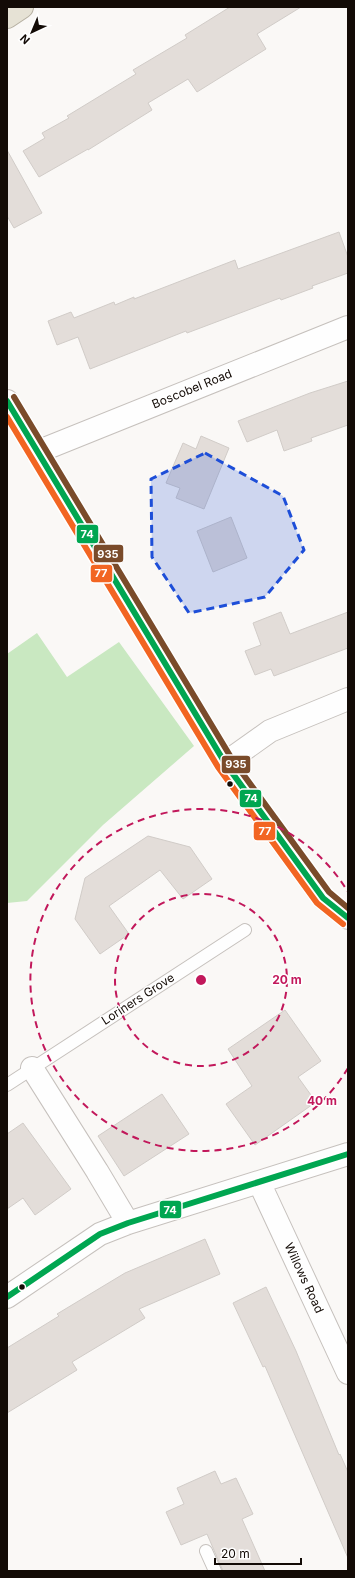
<svg xmlns="http://www.w3.org/2000/svg" width="355" height="1578" viewBox="0 0 355 1578" font-family="Inter,sans-serif">
<style>
.forest{fill:#c9e8c1}
.building{fill:#e3ddd9;stroke:#d1ccc8}
.lines{fill:none;stroke-linecap:round;stroke-linejoin:round}
.lane-casing{stroke:#c6c1bd;stroke-width:14}
.street-casing{stroke:#c6c1bd;stroke-width:24}
.highway-casing{stroke:#b5afa1;stroke-width:24}
.lane{stroke:#fefefe;stroke-width:12}
.street{stroke:#fefefe;stroke-width:22}
.highway{stroke:#e6e2d5;stroke-width:22}
.bus-1-casing{stroke:#fff;stroke-width:9}
.bus-2-casing{stroke:#fff;stroke-width:9}
.bus-3-casing{stroke:#fff;stroke-width:9}
.bus-1{stroke:#00a651;stroke-width:6}
.bus-2{stroke:#f26522;stroke-width:6}
.bus-3{stroke:#7a4b2a;stroke-width:6}
.marked{fill:#1d4ed8;fill-opacity:0.2;stroke:#1d4ed8;stroke-width:3;stroke-dasharray:8 5;stroke-linejoin:round}
.ring{fill:none;stroke:#c2185b;stroke-width:2;stroke-dasharray:7 5}
.bus-dot{fill:#130b06;stroke:#fff;stroke-width:1.5}
.labels{text-anchor:middle;stroke-width:3;stroke-linejoin:round;paint-order:stroke}
.street-label{font-size:12px;fill:#130b06;stroke:#fff}
.centre{fill:#c2185b;stroke:#fff;stroke-width:2}
.ring-label{font-size:12px;text-anchor:middle;font-weight:bold;fill:#c2185b;stroke:#fff;stroke-width:3;stroke-linejoin:round;paint-order:stroke}
.line-badge{stroke:#fff;stroke-width:1.5}
.badge-label{font-size:11px;text-anchor:middle;font-weight:bold;fill:#fff}
</style>
<rect width="100%" height="100%" fill="#faf8f6"/>
<path class="forest" d="M37 633 67 677 119 642 194 746 103 825 27 901 7 903V654Z"/>
<path class="building" d="M230 7H301L257 34 266 49 197 92 188 79 148 103 152 110 88 150V149L39 177 23 151 45 138 42 133 69 118 67 116 136 74 133 70 187 38 185 35Z
M7 150 42 213 14 228 7 216Z
M339 232 348 257V273L312 286 313 288 281 300 280 298 187 333 186 331 90 369 78 337 57 345 48 321 71 312 74 318 114 302 115 305 134 297V299L235 260 238 269Z
M348 381V425L311 438 312 441 284 451 277 430 247 442 238 421 310 393Z
M201 436 229 448 204 509 176 498 180 488 166 483 183 443 196 449Z
M231 517 247 558 213 572 197 531Z
M281 612 290 634 348 612V648L274 676 271 669 255 675 245 651 261 645 253 623Z
M148 836 190 847 212 879 183 899 160 870 109 906 129 934 100 954 75 919 85 878Z
M285 1010 321 1061 298 1077 316 1102 255 1145 226 1104 252 1086 228 1049Z
M162 1094 189 1134 124 1176 98 1136Z
M23 1123 71 1189 35 1215 23 1198 7 1209V1134Z
M205 1239 220 1274 139 1309 145 1318 72 1362 77 1370 7 1413V1348L59 1316 57 1314 125 1273Z
M266 1287 296 1351 339 1455 340 1454 348 1472V1558L265 1366 263 1367 233 1303Z
M215 1471 221 1484 236 1478 253 1514 242 1519 265 1571H223L207 1534 181 1545 166 1512 184 1504 177 1488Z"/>
<g class="lines">
<g class="lane-casing">
<path id="lane" d="M7 1085 245 930
M206 1551 215 1571"/>
</g>
<g class="street-casing">
<path id="street" d="M7 401 225 763 323 898 348 918
M37 452 348 327
M225 763 270 731 348 699
M32 1068 97 1171 128 1223
M259 1182 348 1373
M7 1297 100 1234 128 1223 348 1154"/>
</g>
<g class="highway-casing">
<path id="highway" d="M7 17 22 7"/>
</g>
<use href="#lane" class="lane"/>
<use href="#street" class="street"/>
<use href="#highway" class="highway"/>
<g class="bus-1-casing">
<path id="bus-1" d="M7 401 225 763 323 898 348 918
M7 1297 100 1234 128 1223 348 1154"/>
</g>
<g class="bus-2-casing">
<path id="bus-2" d="M7 417 218 767 317 903 343 924"/>
</g>
<g class="bus-3-casing">
<path id="bus-3" d="M14 397 232 759 329 892 348 908"/>
</g>
<use href="#bus-1" class="bus-1"/>
<use href="#bus-2" class="bus-2"/>
<use href="#bus-3" class="bus-3"/>
</g>
<path class="marked" d="M205 453 283 496 304 550 265 597 189 613 152 557 151 479Z"/>
<g class="ring">
<circle cx="201" cy="980" r="86"/>
<path d="M348 1068A171 171 0 1 1 348 892"/>
</g>
<g class="bus-dot">
<circle cx="230" cy="784" r="3.5"/>
<circle cx="22" cy="1287" r="3.5"/>
</g>
<g class="labels">
<g class="street-label">
<text transform="translate(192 389) rotate(-22)" y="4">Boscobel Road</text>
<text transform="translate(138 999) rotate(-33)" y="4">Loriners Grove</text>
<text transform="translate(304 1278) rotate(65)" y="4">Willows Road</text>
</g>
</g>
<circle cx="201" cy="980" r="6" class="centre"/>
<g class="ring-label">
<text x="287" y="984">20 m</text>
<text x="322" y="1105">40 m</text>
</g>
<g class="line-badge">
<rect x="76" y="524" width="23" height="20" rx="4" fill="#00a651"/>
<rect x="93" y="544" width="31" height="19" rx="4" fill="#7a4b2a"/>
<rect x="90" y="564" width="23" height="19" rx="4" fill="#f26522"/>
<rect x="221" y="755" width="30" height="19" rx="4" fill="#7a4b2a"/>
<rect x="239" y="789" width="23" height="19" rx="4" fill="#00a651"/>
<rect x="253" y="821" width="23" height="20" rx="4" fill="#f26522"/>
<rect x="159" y="1200" width="23" height="19" rx="4" fill="#00a651"/>
</g>
<g class="badge-label">
<text x="87" y="538">74</text>
<text x="108" y="558">935</text>
<text x="101" y="577">77</text>
<text x="236" y="768">935</text>
<text x="251" y="802">74</text>
<text x="265" y="835">77</text>
<text x="170" y="1214">74</text>
</g>
<rect width="355" height="1578" fill="none" stroke="#130b06" stroke-width="16"/>
<g transform="translate(32 32) rotate(224)" stroke="#ffffff" stroke-width="3" paint-order="stroke">
<path d="M0-3L7 15L0 10L-7 15Z" fill="#130b06"/>
<text y="-6" font-size="11" font-weight="bold" text-anchor="middle" fill="#130b06">N</text>
</g>
<path d="M215 1558v6h86v-6" fill="none" stroke="#130b06" stroke-width="2"/>
<text x="221" y="1558" font-size="12" fill="#130b06" stroke="#ffffff" stroke-width="3" paint-order="stroke">20 m</text>
</svg>
